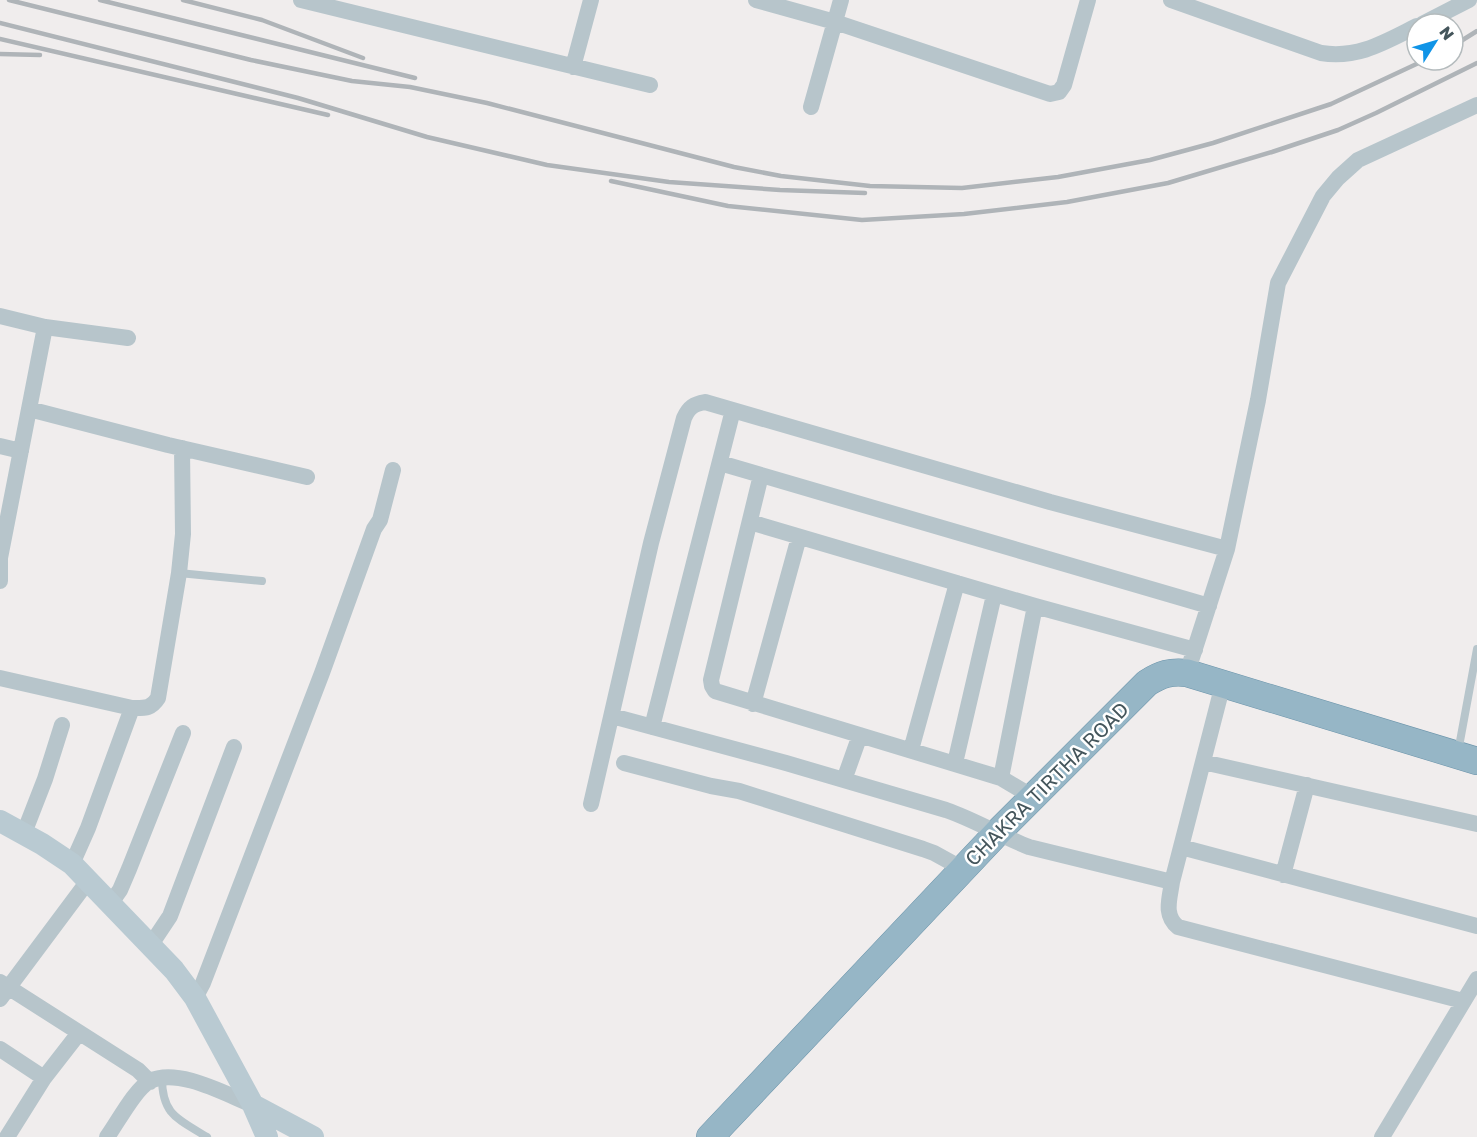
<svg xmlns="http://www.w3.org/2000/svg" width="1477" height="1137" viewBox="0 0 1477 1137" font-family="'Golos Text',sans-serif">
<style>
.lines{fill:none;stroke-linecap:round;stroke-linejoin:round}
.trunk-casing{stroke:#6d95ab;stroke-width:28}
.service{stroke:#b7c5cb;stroke-width:8}
.minor{stroke:#b7c5cb;stroke-width:16}
.secondary{stroke:#b9cad2;stroke-width:22}
.trunk{stroke:#96b6c6;stroke-width:27}
.rail{stroke:#afb4b8;stroke-width:4.5}
.labels{text-anchor:middle;stroke-width:5;stroke-linejoin:round;paint-order:stroke}
.street-label{font-size:20px;fill:#44555b;stroke:#fff}
</style>
<rect width="100%" height="100%" fill="#f0eded"/>
<g class="lines">
<g class="trunk-casing">
<path id="trunk" d="M710 1137 998 832 1147 683C1161 674 1171 671 1187 673L1477 761"/>
</g>
<path class="service" d="M179 573 262 581
M1458 752 1477 649
M162 1078C162 1115 178 1119 207 1137"/>
<path class="minor" d="M301 0 650 85
M756 0 835 22 1050 94 1059 92 1064 85 1088 0
M1171 0 1321 53C1358 59 1385 42 1417 26
M1422 24 1469 0
M573 67 591 0
M811 107 841 0
M0 316 45 327 128 338
M29 409 168 445 307 477
M0 446 21 451
M720 463 1209 606
M761 475 711 680 712 686 715 691 1001 778 1033 797
M750 522 1035 606 1195 650
M0 581V558L45 327
M1187 673 1227 549 1258 400 1278 283 1323 196 1338 178 1358 160 1477 105
M0 678 132 708C145 708 151 709 158 698L179 573 183 534 182 448
M1223 684 1172 882C1170 898 1163 915 1178 927L1463 1001
M753 704 799 537
M612 716 786 763 946 810C975 820 1001 836 1029 847L1172 882
M652 727 733 410
M911 750 957 583
M1203 762 1477 824
M624 763 711 786 739 791 923 849 934 853 963 869
M955 763 994 595
M1001 778 1035 606
M844 780 860 735
M591 804 651 543 684 418C689 407 694 404 705 402L1050 502 1227 549
M24 833 45 779 62 725
M1181 847 1477 926
M72 864 88 828 132 708
M1283 875 1307 785
M110 904 120 890 129 869 183 733
M150 946 170 916 234 747
M0 982 138 1070 150 1082
M195 998 203 983 322 673 374 529 380 520 393 470
M0 999 88 881
M0 1049 44 1078
M7 1137 44 1078 79 1033
M107 1137C118 1122 135 1089 150 1081 178 1067 227 1095 253 1105
M1382 1137 1477 979"/>
<path class="secondary" d="M0 821 42 844 72 864 174 970 195 998 253 1105 267 1137
M253 1105 313 1137"/>
<use href="#trunk" class="trunk"/>
<path class="rail" d="M9 0 251 60 352 81 410 87 487 103 734 167 781 176 870 186 962 188 1058 177 1150 160 1213 143 1331 104 1425 60
M100 0 415 78
M183 0 262 20 363 58
M0 23 298 98 427 137 547 165 669 182 780 190 865 193
M0 39 328 115
M1453 46 1477 31
M0 54 40 55
M611 181 728 206 862 220 964 214 1067 202 1168 183 1272 152 1338 130 1376 113 1477 63"/>
</g>
<g class="labels">
<g class="street-label">
<text transform="translate(1047 784) rotate(-45)" y="7">CHAKRA TIRTHA ROAD</text>
</g>
</g>
<g transform="translate(1435 42) rotate(53)"><circle r="28" fill="#ffffff" stroke="#b4bbbd" stroke-width="1.5"/>
<path d="M0-4.5L10 22L0 15L-10 22Z" fill="#1094e7"/>
<text y="-9" font-size="16" font-weight="bold" text-anchor="middle" fill="#44555b">N</text>
</g>
</svg>
